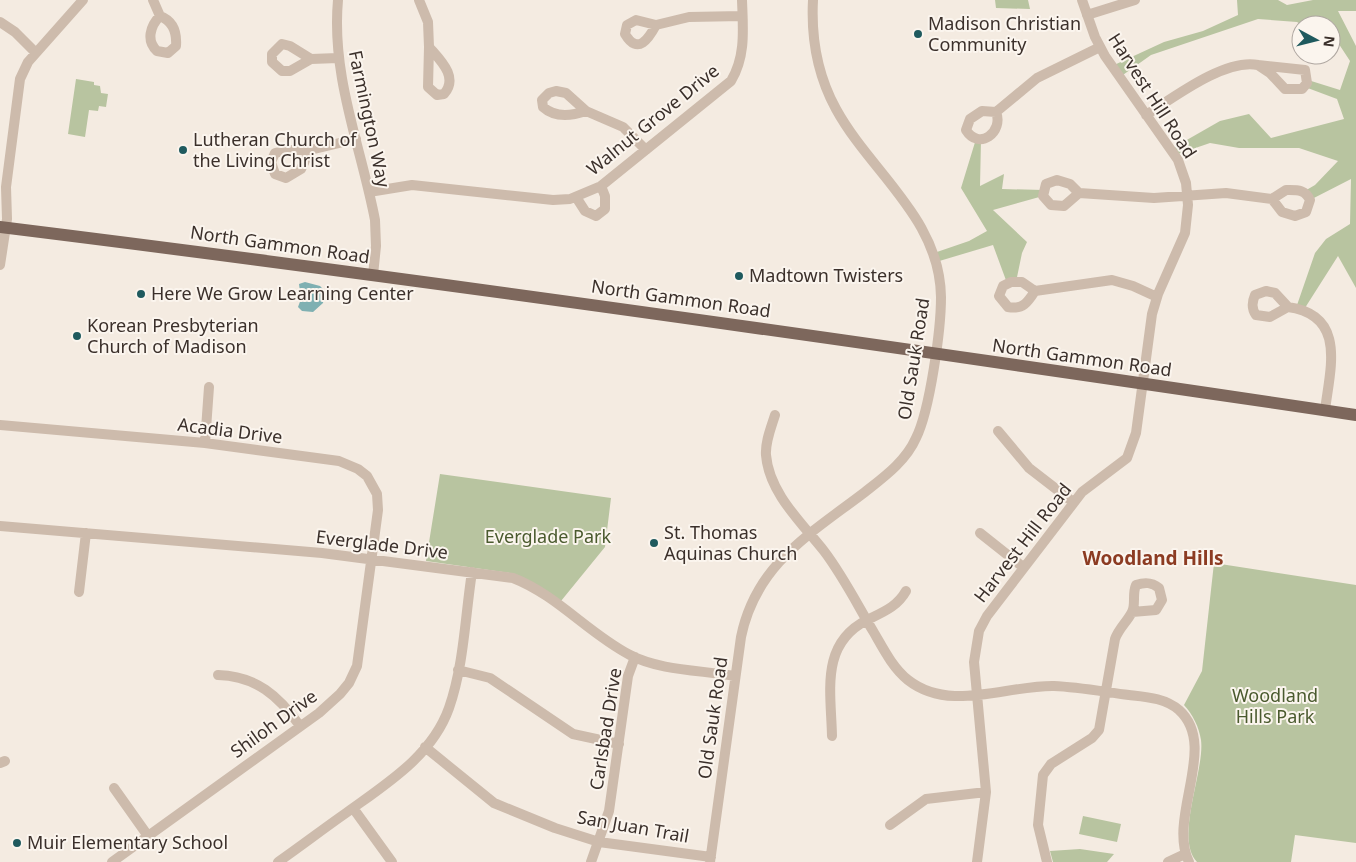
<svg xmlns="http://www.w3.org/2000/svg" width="1356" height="862" viewBox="0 0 1356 862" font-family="'Noto Sans',sans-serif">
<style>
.green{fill:#b8c4a0}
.water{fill:#7fb0b2}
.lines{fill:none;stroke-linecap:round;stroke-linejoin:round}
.minor{stroke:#cdbbac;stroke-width:10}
.major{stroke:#7d675c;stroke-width:12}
.poi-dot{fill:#1f5a5e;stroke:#fbf5ee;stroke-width:2}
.labels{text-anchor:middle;stroke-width:4;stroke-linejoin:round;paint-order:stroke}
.poi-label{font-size:18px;fill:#3b302b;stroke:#fbf5ee;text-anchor:start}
.street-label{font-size:18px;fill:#3b302b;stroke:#fbf5ee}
.park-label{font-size:18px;fill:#4a5a2e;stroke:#fbf5ee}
.neighbourhood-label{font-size:19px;font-weight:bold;fill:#8c3b22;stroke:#fbf5ee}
</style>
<rect width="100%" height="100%" fill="#f4ebe1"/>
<path class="green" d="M995 0H1028L1030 9 996 8Z
M1237 0H1278L1287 5 1313 0H1356V11H1338L1356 46V288L1338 256 1303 311 1296 308 1315 253 1326 239 1350 224 1351 179 1310 200 1303 192 1315 185 1338 161 1299 148H1239L1210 143 1175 155 1171 149 1220 121 1249 114 1271 138 1344 119 1337 99 1305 87 1308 80 1340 90 1350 61 1331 32V25H1302L1297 22 1258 19 1151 55 1120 77 1112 66 1164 42 1203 31 1238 15Z
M76 79 94 82V85L100 86 101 93 108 94 106 107 99 106 98 111 89 110 85 137 68 134Z
M976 139 981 140 980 186 1004 174 1002 189 1043 190V196L993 210 1027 242 1022 253 1016 282 1007 283 993 245 936 262 934 253 969 241 987 231 961 188Z
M440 474 611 498 605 547 561 601 510 573 426 561Z
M1214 563 1356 585V843L1295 835 1291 862H1197C1174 838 1205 771 1201 740 1199 727 1193 715 1184 705L1202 671Z
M1083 816 1121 824 1117 842 1079 834Z
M1080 849 1114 854 1107 862H1053L1050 851Z"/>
<path class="water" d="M305 282 320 286 325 291 323 303 313 312 302 311 298 307 301 299 299 284Z"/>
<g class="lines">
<path class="minor" d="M153 0 160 16
M338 0C331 76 361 147 375 220L376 246 373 275
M419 0 428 22 429 47
M1087 15 1135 0
M160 16C173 21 177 32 176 46L168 53 157 51C146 41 150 26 160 16Z
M636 20 656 25C649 38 638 56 625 34L627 25Z
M0 22 15 32 36 53
M656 25 689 17 742 16
M282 44 290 46 311 59 290 71H282L272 62V54Z
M429 47C440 60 459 77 444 94L437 95 428 87Z
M311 59 338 58
M1258 65 1305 70 1307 83 1302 89H1285L1270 73Z
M556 91 566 93 586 111C571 116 555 118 543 107L542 100 549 93Z
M586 111 623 127 646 150
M982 111 996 112C1004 132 979 151 966 130L970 119Z
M996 112 1037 78 1100 47
M1146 115C1173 98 1225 58 1258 65
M288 150H310L301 169 286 178 275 174 271 162 275 153Z
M310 150 356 139
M1057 180 1070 184 1079 193 1064 206 1051 205 1043 196 1046 184Z
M1286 190C1297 190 1305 189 1310 200L1306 212 1295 216 1282 212 1272 199Z
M369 192 412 185 553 200 570 199 601 186 731 81C746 56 743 29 742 0
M1079 193 1154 198 1226 193 1272 199
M576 197 585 211 596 216 605 209V196L601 186
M0 265 7 219 6 187 20 79 28 62 83 0
M1011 282H1022L1035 291C1028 302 1023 310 1008 307L999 296 1003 286Z
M1035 291 1112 280 1133 286 1157 297
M1266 291 1275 293 1288 307 1270 317 1256 315C1251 308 1252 302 1255 295Z
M1288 307C1347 315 1330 369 1325 410
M775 415C771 428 765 442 766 455 769 493 802 523 824 551 843 576 857 604 873 631 883 648 892 667 908 680 950 713 1006 685 1054 686 1079 687 1105 692 1129 695 1147 697 1165 698 1179 710 1219 746 1167 817 1189 862
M0 425 205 443 339 461 358 469 367 476 377 494 378 510 357 666 349 683 340 694 319 713 112 862
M998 431 1029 468 1073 502
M205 443 209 387
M0 526 322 553 513 578C557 595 589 634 630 655 661 671 701 670 735 676
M980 533 1023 567
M79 592 86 533
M458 670 490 678 573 734 619 744
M218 675C256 676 279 696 300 726
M832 736C831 691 820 644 867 620 883 612 897 607 906 591
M425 747 494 803 555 828 599 842 711 857
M0 763 5 761
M114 788 148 836
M353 808 392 862
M890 825 926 799 986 792
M278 862C301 846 323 829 346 813 386 784 432 756 449 708 464 665 465 617 472 572
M591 862 609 811 628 676 635 657
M710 862 741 637C756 564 810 534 865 492 884 477 906 461 916 438 930 410 941 329 941 297 940 218 871 173 836 109 818 76 811 38 813 0
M977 862 986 792 974 662 979 631 987 616 1082 492 1127 458 1136 433 1152 314 1158 294 1185 233 1188 205 1186 183 1178 160 1105 56 1095 37 1082 0
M1047 862 1038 825 1043 775 1051 764 1092 738 1099 730 1115 639C1119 628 1127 622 1132 612 1136 604 1132 594 1136 585 1145 582 1152 582 1159 588L1162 600 1156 610 1132 612
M1168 862 1185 854"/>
<path class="major" d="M0 227C453 283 905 348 1356 415"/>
</g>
<g class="poi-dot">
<circle cx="918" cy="34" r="5"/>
<circle cx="183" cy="150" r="5"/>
<circle cx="739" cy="276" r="5"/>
<circle cx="141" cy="294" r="5"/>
<circle cx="77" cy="336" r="5"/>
<circle cx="654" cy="543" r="5"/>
<circle cx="17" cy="843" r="5"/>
</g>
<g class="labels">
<g class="poi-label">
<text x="928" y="30">Madison Christian<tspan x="928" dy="21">Community</tspan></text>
<text x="193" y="146">Lutheran Church of<tspan x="193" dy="21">the Living Christ</tspan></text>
<text x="749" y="282">Madtown Twisters</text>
<text x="151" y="300">Here We Grow Learning Center</text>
<text x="87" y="332">Korean Presbyterian<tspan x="87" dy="21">Church of Madison</tspan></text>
<text x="664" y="539">St. Thomas<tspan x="664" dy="21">Aquinas Church</tspan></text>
<text x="27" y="849">Muir Elementary School</text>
</g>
<g class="street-label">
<text transform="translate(1152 96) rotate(57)" y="6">Harvest Hill Road</text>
<text transform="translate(369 119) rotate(78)" y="6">Farmington Way</text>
<text transform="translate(653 120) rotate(-39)" y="6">Walnut Grove Drive</text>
<text transform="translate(280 245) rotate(8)" y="6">North Gammon Road</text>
<text transform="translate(681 299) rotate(8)" y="6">North Gammon Road</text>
<text transform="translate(1082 358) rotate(8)" y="6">North Gammon Road</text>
<text transform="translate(914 359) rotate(-81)" y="6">Old Sauk Road</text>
<text transform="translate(230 431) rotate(7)" y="6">Acadia Drive</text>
<text transform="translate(1023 543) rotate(-52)" y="6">Harvest Hill Road</text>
<text transform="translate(382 545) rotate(7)" y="6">Everglade Drive</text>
<text transform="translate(713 718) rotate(-82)" y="6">Old Sauk Road</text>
<text transform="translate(274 724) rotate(-36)" y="6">Shiloh Drive</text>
<text transform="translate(606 729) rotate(-81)" y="6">Carlsbad Drive</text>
<text transform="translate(633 827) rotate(10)" y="6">San Juan Trail</text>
</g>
<g class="park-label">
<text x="548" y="543">Everglade Park</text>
<text x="1275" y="702">Woodland<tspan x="1275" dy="21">Hills Park</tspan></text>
</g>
<g class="neighbourhood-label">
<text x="1153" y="565">Woodland Hills</text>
</g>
</g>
<g transform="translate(1316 40) rotate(97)"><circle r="24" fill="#fbf5ee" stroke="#aea6a0"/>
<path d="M0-4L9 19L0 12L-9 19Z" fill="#1f5a5e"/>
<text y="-8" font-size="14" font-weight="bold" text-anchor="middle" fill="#3b302b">N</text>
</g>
</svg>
